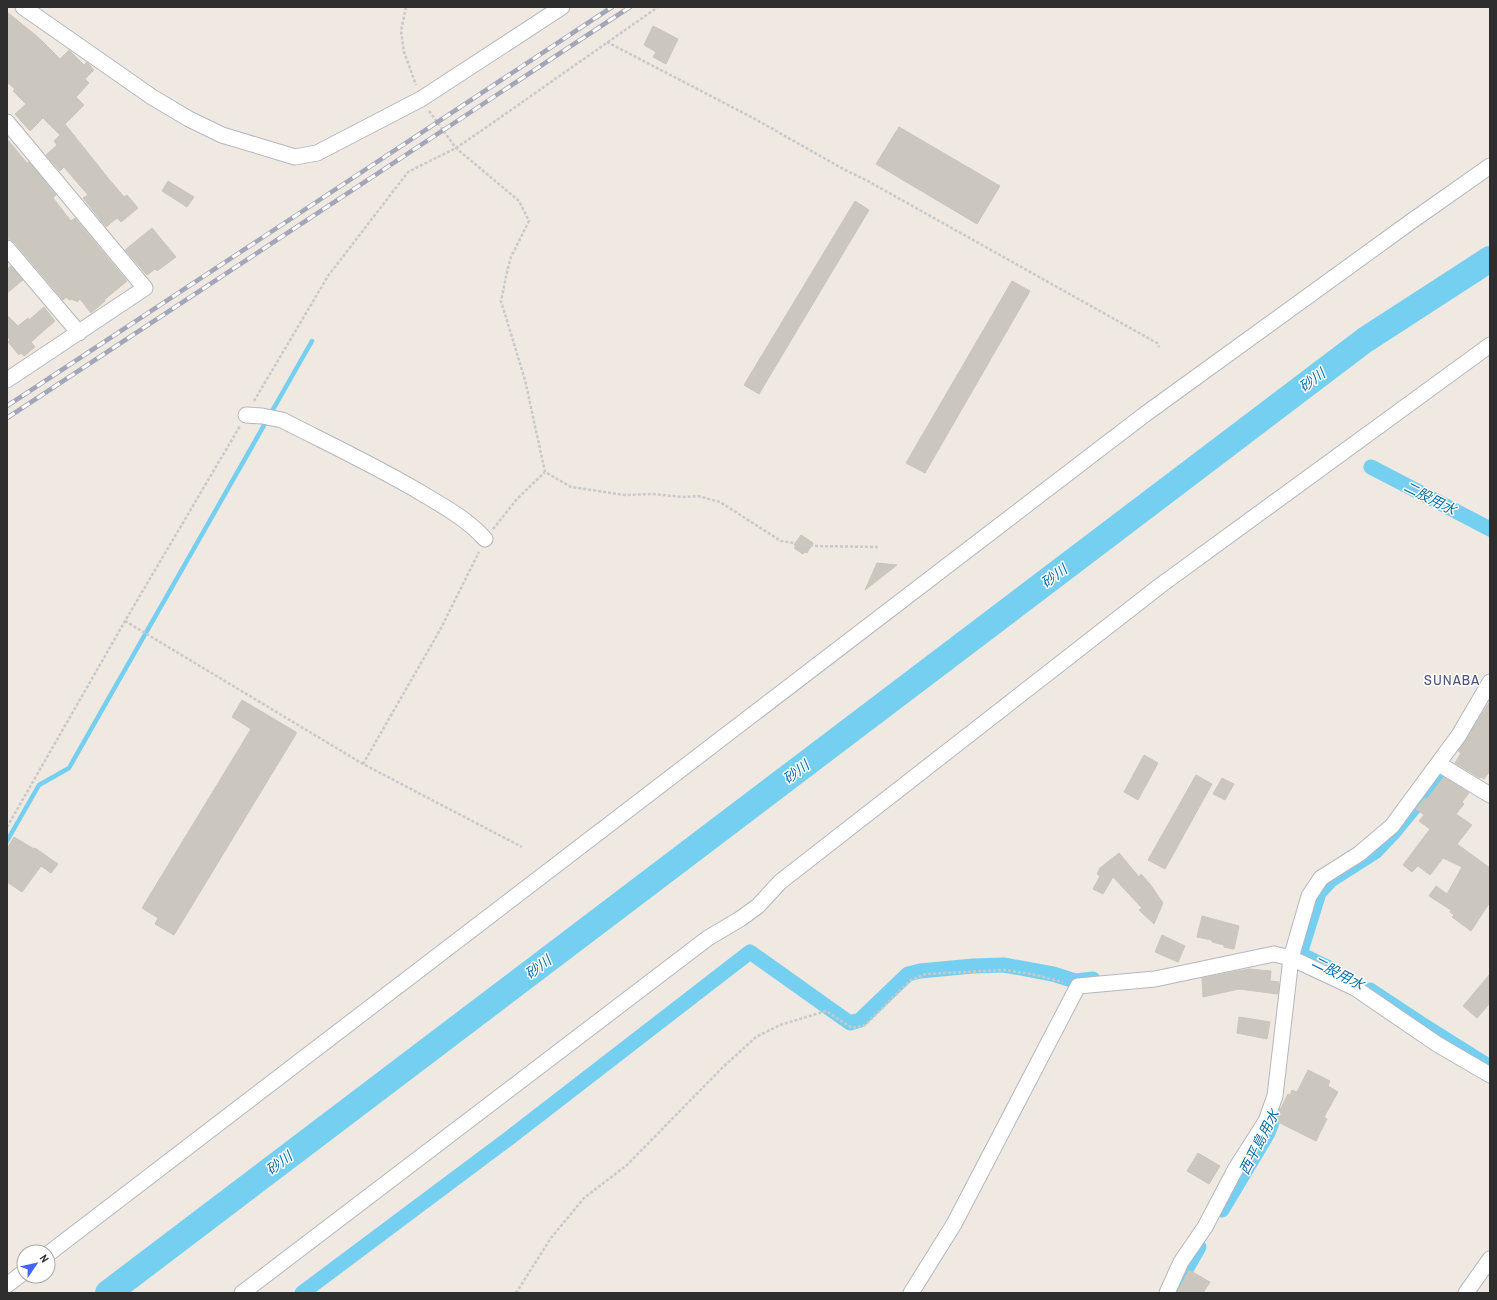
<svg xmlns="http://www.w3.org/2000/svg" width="1497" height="1300" viewBox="0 0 1497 1300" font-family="'Archivo Narrow','Noto Sans JP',sans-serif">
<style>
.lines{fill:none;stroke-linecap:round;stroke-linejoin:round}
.stream{stroke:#75cff0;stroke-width:4.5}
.canal{stroke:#75cff0;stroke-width:15}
.river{stroke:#75cff0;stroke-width:26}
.building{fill:#cbc7bf;stroke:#cbc5ba}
.minor-casing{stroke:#b4b7c1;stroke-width:17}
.path{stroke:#c9c9c9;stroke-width:2.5;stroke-dasharray:3 2;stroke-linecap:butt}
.minor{stroke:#fff;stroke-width:15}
.rail-casing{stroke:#a3a6b8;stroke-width:4.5}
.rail{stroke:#fff;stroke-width:3;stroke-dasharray:9;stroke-linecap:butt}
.labels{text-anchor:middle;stroke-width:3;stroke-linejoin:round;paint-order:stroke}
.water-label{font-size:14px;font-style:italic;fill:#0d6fa3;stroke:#fff}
.quarter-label{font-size:15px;letter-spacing:1px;fill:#4d5680;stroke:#fff}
</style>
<rect width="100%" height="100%" fill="#efe9e1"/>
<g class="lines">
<path class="stream" d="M7 841 39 785 69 768 312 341"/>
<path class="canal" d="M1371 467 1490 529
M1331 969 1300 954 1319 893 1331 880 1375 852 1394 832 1439 777
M1370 990 1420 1023 1490 1067
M1222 1210 1268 1133 1275 1114
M1176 1287 1199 1247
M302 1293 508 1139 750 952 850 1023 860 1020 908 974 920 971 973 966 1004 965 1053 974 1075 981 1093 979"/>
<path class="river" d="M108 1293 1365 340 1490 259"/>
</g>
<path class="building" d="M7 12 38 37 60 59 69 50 84 65 87 62 94 70 85 79 89 83 76 97 84 105 65 124 108 178 124 197 127 195 138 208 121 222 117 218 106 227 83 198 88 195 64 167 60 171 46 155 57 145 54 141 60 135 43 118 30 131 15 114 26 104 13 91 15 89 7 82Z
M653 26 678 39 666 64 653 57 656 52 644 45Z
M899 127 1000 186 977 224 876 164Z
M7 139 27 163 29 162 56 195 53 198 71 221 75 218 127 281 104 300 105 301 91 313 80 299 77 302 75 300 74 301 72 299 69 300 67 297 63 300 14 242 7 238Z
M168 181 194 197 187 207 162 191Z
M855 201 869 210 759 394 744 385Z
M152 228 176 257 157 271 155 269 147 275 125 250Z
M11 266 23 280 7 293V269Z
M1012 281 1030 291 925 473 906 463Z
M44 307 55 321 31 342 35 347 24 356 21 353 19 355 8 342 10 340 7 336V315L18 326 28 318 29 320Z
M801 535 813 543 807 553 805 552 803 554 794 548 796 546 794 545Z
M877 563 897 565 865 590Z
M242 700 296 732V734L174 935 155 924 158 918 142 908 251 729 232 717Z
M1490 701V771L1484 779 1481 777 1480 778 1455 763 1461 753 1458 751Z
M1144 755 1158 763 1138 800 1124 792Z
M1196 775 1212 784 1165 869 1148 860Z
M1444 777 1469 793 1462 802 1464 804 1456 814 1472 825 1457 844 1490 868V902L1471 931 1452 917 1454 915 1450 912 1451 910 1429 896 1436 886 1447 894 1462 867 1443 858 1430 875 1418 866 1412 872 1403 865 1430 829 1419 821 1424 815 1416 809 1425 798 1427 799Z
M1222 778 1234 784 1225 800 1213 794Z
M14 837 34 849 35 848 58 864 51 873 41 866 22 892 7 882V849Z
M1119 853 1139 877 1141 874 1150 884 1163 903 1154 924 1139 910 1142 908 1113 877 1103 894 1093 889 1100 876 1097 874 1100 868Z
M1202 916 1239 926 1234 949 1224 947V945L1212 942V940L1197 937Z
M1162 935 1185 946 1178 962 1155 952Z
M1249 969 1271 971 1270 981 1279 982 1278 994 1239 989 1203 997 1202 978Z
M1490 974V1003L1477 1018 1463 1006Z
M1239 1017 1270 1022 1267 1039 1237 1033Z
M1308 1070 1330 1081 1328 1086 1338 1092 1324 1117 1327 1119 1316 1141 1276 1121 1281 1113 1279 1112 1288 1094 1290 1095 1292 1090 1297 1092Z
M1198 1153 1220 1166 1209 1184 1187 1171Z
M1189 1270 1210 1282 1203 1293H1177Z"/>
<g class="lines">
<g class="minor-casing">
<path id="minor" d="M23 7 152 97 189 119 222 135 295 157 317 153 421 99 562 7
M7 122 145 288 7 380
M7 248 79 333
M246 415 262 416 282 420C329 444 378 467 423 494 445 507 468 520 485 539
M1439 764 1490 795
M48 1254 1144 415 1409 223 1490 166
M7 1285 24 1272
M242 1293 708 938 740 919 758 906 780 882 1161 585 1490 345
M911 1293 954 1224 1078 986 1155 979 1274 954 1291 958 1355 988 1437 1044 1490 1075
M1167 1293 1181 1262 1205 1227 1236 1168 1266 1121 1275 1096 1291 958 1309 896 1321 878 1359 854 1392 826 1459 735 1490 682
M1466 1293 1490 1259"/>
</g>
<path class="path" d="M406 7 401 31 404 52 416 85
M607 42 755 119 845 170 866 180 1157 343 1159 347
M429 111 456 148 519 201 529 221 511 257 507 272 501 301 525 380 545 472 571 487 625 495 653 494 684 497 698 496 720 502 781 541 814 546 879 547
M254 401 328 276 408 172 456 148 481 131 658 7
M493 529 517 499 545 472
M125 621 363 764 522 847
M363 764 440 630 479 552
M7 827 125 621 240 426
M516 1293 551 1238 584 1198 627 1165 722 1068 756 1037 780 1025 826 1011 852 1028 865 1025 911 980 926 974 1004 970 1032 974 1063 982"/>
<use href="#minor" class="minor"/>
<g class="rail-casing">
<path id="rail" d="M7 406 612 7
M7 418 630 7"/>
</g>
<use href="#rail" class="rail"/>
</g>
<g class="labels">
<g class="water-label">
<text transform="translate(1312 380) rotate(-37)" y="5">砂川</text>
<text transform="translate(1430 498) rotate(27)" y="5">二股用水</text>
<text transform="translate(1054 576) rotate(-37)" y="5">砂川</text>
<text transform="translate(796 772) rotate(-37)" y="5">砂川</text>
<text transform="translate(538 967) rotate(-37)" y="5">砂川</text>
<text transform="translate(1338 973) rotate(27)" y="5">二股用水</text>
<text transform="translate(1259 1142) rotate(-63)" y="5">西平島用水</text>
<text transform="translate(279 1163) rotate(-37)" y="5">砂川</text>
</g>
<g class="quarter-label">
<text x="1452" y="685">SUNABA</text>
</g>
</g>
<rect width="1497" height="1300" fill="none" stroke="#2e2e2e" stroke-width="16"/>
<g transform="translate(36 1264) rotate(56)"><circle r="19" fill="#ffffff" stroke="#ababab"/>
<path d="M0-3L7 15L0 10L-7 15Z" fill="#4264fb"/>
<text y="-6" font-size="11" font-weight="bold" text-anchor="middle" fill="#2e2e2e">N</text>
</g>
</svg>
